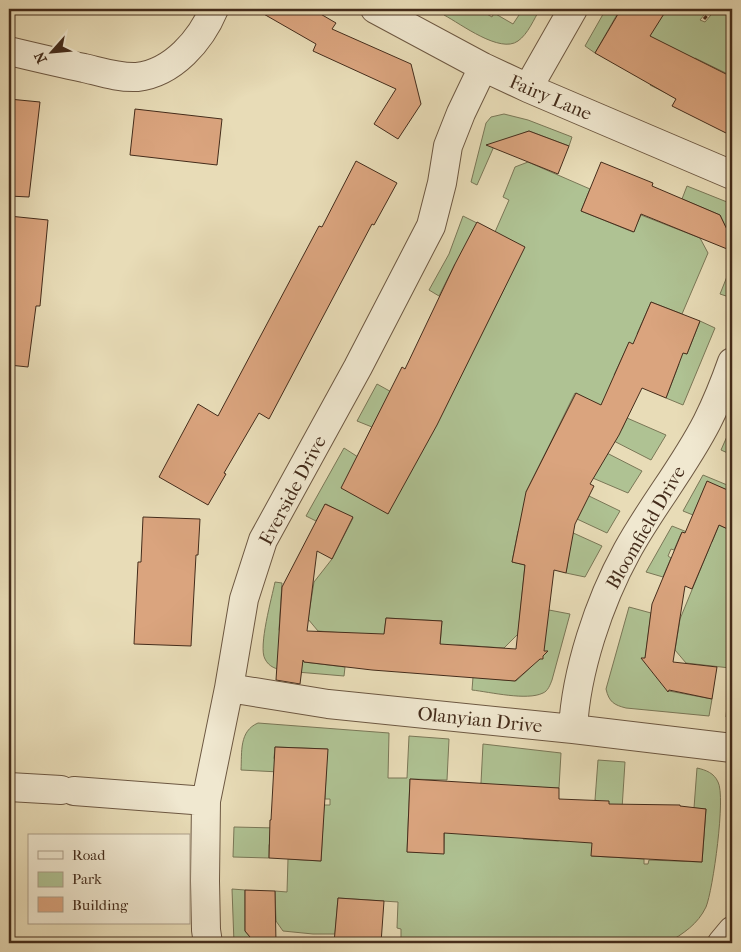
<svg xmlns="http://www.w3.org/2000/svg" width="741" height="952" viewBox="0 0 741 952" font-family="'IM FELL French Canon',serif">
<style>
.green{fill:#afc293;stroke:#7a7757}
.building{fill:#daa47e;stroke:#442c1b}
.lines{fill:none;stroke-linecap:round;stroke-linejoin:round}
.minor-casing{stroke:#6d5842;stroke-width:30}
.path{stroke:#442c1b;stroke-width:3;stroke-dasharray:4 2.5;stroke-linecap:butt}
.minor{stroke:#f0e8d0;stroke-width:28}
.labels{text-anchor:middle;stroke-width:4;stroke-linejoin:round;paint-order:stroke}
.street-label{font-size:19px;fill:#442c1b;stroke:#f0e8d0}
</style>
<rect width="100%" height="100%" fill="#e8dcb7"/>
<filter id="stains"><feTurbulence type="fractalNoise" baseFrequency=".004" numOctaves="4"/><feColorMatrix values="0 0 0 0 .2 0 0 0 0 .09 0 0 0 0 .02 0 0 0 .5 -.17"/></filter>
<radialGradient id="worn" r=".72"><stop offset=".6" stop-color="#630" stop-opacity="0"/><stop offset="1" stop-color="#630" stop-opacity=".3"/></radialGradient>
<path class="green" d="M447 9H478L492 17 494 13 513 24 523 9H540C534 19 528 34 518 41 500 54 461 24 444 15Z
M606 9H615L619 11 595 53 585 46Z
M667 9H709L700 20 705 22 716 9H732V76L695 58 676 98 650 85 662 67 636 33 641 23 653 30Z
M504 114 528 120 572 137 569 146 529 131 495 144 477 185 471 182 486 123 491 117Z
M528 162 590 189 581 211 633 232 641 215 700 238 708 253 682 314 651 302 637 334 687 354 700 321 715 328 683 405 666 398 679 364 629 343 614 375 631 383 616 413 575 393 526 492 555 507 549 522 602 546 585 577 566 573 571 541 518 531 512 562 525 565 518 634 504 648 460 645 440 646 442 621 386 618 384 636 318 631 308 619 314 582 332 559 353 518 326 504 316 521 306 516 344 448 358 457 372 427 357 421 377 384 422 409 447 403 504 289 455 264 439 296 429 290 449 254 463 216 495 232 509 200 503 197 515 167Z
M687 186 732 204V240L720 215 682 199Z
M732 264V289L729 297 720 294Z
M627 418 666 435 651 460 608 438 622 429Z
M732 425V455L721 450Z
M601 450 642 471 628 493 588 476Z
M703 475 732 487V492L707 482 693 515 683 511Z
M589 496 620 511 607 533 577 519 585 503 577 499Z
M719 525 732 531V717H726L730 668 686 663 675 650 680 619 710 546 681 534 674 550 671 549 668 556 671 558 663 577 646 572 672 526 712 542Z
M275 582 282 583 279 630 304 662 345 667 344 676 285 671C276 669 269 667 265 659 258 647 272 597 275 582Z
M629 607 651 613 645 659 669 691 712 699 709 716 626 708C614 705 609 702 606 689Z
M549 610 570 614 552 680C550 685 548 691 543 693 527 701 490 692 472 690L473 677 516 681 531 667Z
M258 723 389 733 388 778H407L409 736 449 739 447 780 410 779 407 852 444 853 445 813 481 783 483 744 561 753 559 788 526 787 523 839 558 841 593 825 592 856 644 859V864H648L649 860 702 862 706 809 694 808 697 768C706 770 714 773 718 782 726 796 713 890 706 907 698 924 683 934 667 943H401V929L397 928 398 902 338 898 335 934H313L283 931 276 921 275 891 287 892 288 859 321 861 324 805H330V799H325L327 749 275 747 274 758 279 772 241 770C242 752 239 731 258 723Z
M598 760 625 762 622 809 595 800Z
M234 827 277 828 269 845V858L233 857Z
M232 889 245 890V931L255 943H234Z"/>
<path class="building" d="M255 9H312L336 23 332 29 411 64 421 104 398 139 374 124 396 89 313 51 316 44Z
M621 9H667L650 36 732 77V136L672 106 676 99 595 53Z
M9 99 40 102 29 197 9 196Z
M135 109 222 119 217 165 130 155Z
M529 131 569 146 558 174 486 145Z
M356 161 397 183 374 225 372 224 269 419 259 413 224 473 226 474 208 505 159 477 198 404 218 416 319 226 322 227Z
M601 162 653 183 652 186 720 215 732 240V251L641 214 634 232 581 211Z
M9 216 48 220 40 306H36L28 367 9 365Z
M477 222 525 247 437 425 388 514 341 488 402 367 405 369 455 264Z
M651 302 700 321 687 354 683 353 666 398 642 388 619 435 590 484 594 486 575 524 566 573 554 570 544 651H548L543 656V659H540L515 681 372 670 304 662 303 660 300 684 276 680 282 587 325 504 353 517 332 559 317 551 307 631 384 634 386 618 442 621 440 644 516 649 525 565 512 562 526 492 576 393 601 405 629 342 633 344Z
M707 481 732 492V531L719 525 692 589 685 586 673 662 717 667 712 699 669 690 668 692 641 658H645L652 604 682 532 685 533Z
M143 517 200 519 198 555H196L191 646 134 644 138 562H141Z
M275 747 328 749 321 861 269 858 270 820H271Z
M410 779 559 788V799L609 801V804L680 805V806L706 809 702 862 591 856 592 843 444 833V854L407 852Z
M245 890 275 891 276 943H255L245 931Z
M338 898 384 901 381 943H334Z"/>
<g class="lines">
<g class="minor-casing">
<path id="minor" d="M375 9 483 67 528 88 732 175
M9 51C34 57 59 63 84 68 101 72 119 78 137 77 173 73 201 40 214 9
M528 88 573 9
M229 688 328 704 573 729 732 748
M573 729C576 671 599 602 627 551 651 507 684 467 707 422 717 402 725 382 732 362
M9 787 61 790
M74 791 206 801
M208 943 206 930 205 881 206 801 229 688 244 599 263 540 358 367 431 226 442 183 448 146 461 113 483 67
M722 943 732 931"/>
</g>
<path class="path" d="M704 19 713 9"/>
<use href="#minor" class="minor"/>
</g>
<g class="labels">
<g class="street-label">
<text transform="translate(551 97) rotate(23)" y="7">Fairy Lane</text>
<text transform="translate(292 490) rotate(-62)" y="7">Everside Drive</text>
<text transform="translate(645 527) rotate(-60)" y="7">Bloomfield Drive</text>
<text transform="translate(480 719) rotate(6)" y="7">Olanyian Drive</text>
</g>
</g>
<rect width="741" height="952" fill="none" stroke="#e8dcb7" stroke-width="30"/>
<rect x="10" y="10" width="721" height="932" fill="none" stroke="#442c1b" stroke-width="2.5"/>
<rect x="15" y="15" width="711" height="922" fill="none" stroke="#442c1b"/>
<rect x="28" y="834" width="162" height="90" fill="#f0e8d0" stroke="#ab9d88"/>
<rect x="38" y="851" width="25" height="8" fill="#f0e8d0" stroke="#ab9d88"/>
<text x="72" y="860" font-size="15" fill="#442c1b">Road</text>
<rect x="38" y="872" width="25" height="15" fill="#afc293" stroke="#ab9d88"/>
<text x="72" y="884" font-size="15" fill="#442c1b">Park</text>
<rect x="38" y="897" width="25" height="15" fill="#daa47e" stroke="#ab9d88"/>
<text x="72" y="910" font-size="15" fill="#442c1b">Building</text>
<g transform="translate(52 52) rotate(243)" stroke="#f0e8d0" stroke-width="4" paint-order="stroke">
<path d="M0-4L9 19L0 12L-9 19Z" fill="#442c1b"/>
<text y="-8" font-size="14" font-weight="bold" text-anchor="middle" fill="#442c1b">N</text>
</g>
<rect width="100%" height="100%" filter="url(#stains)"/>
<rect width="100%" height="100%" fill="url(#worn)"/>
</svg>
